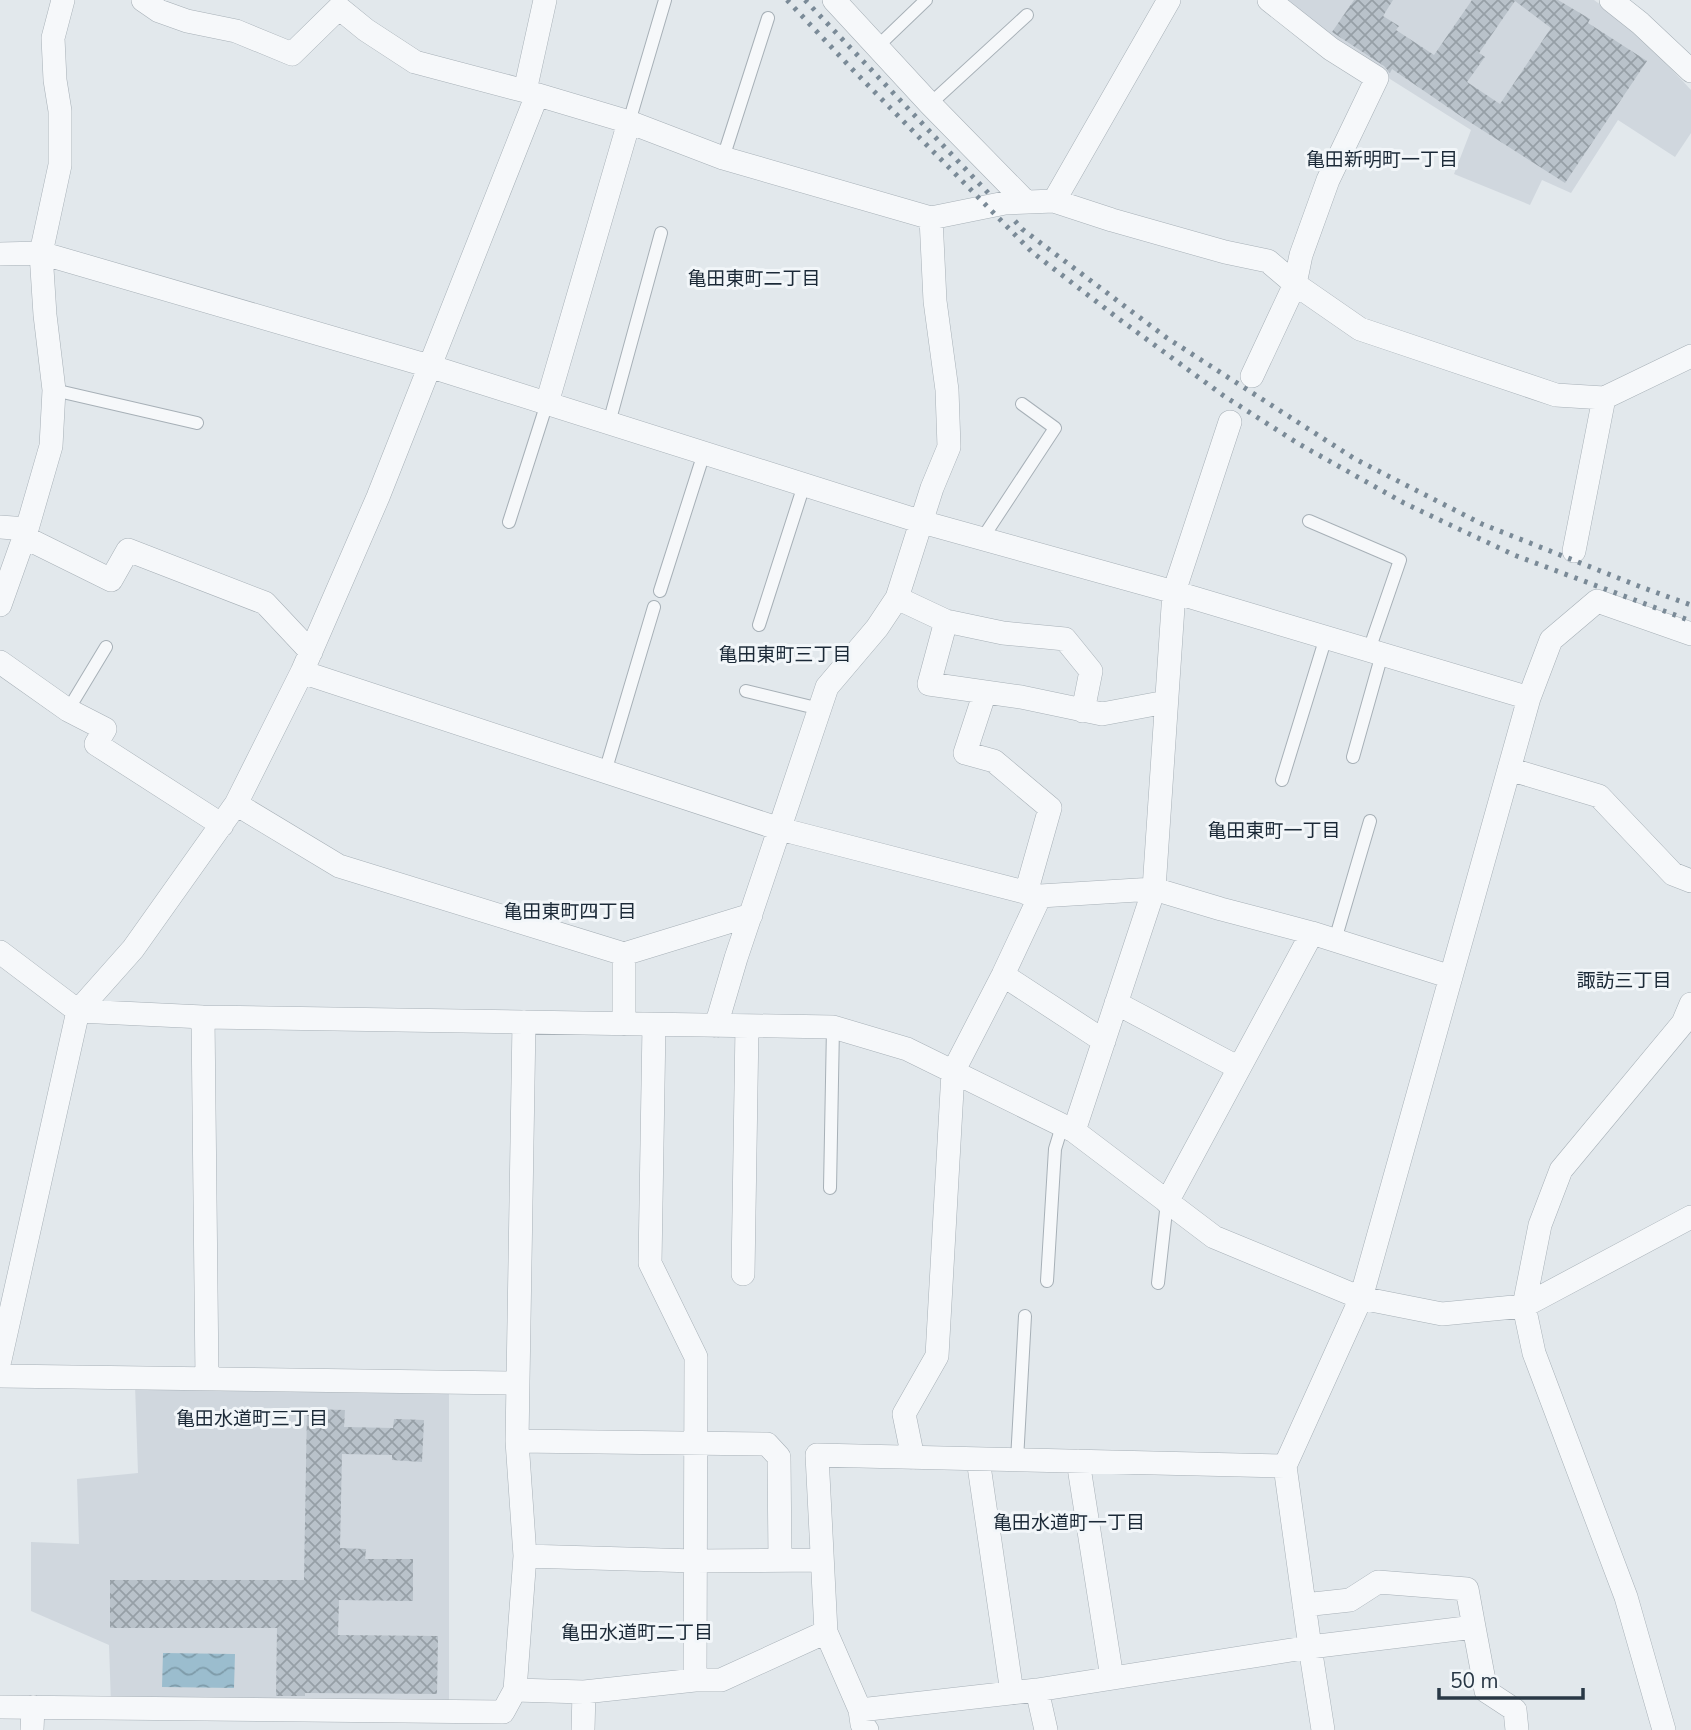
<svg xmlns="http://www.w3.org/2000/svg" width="1691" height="1730" viewBox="0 0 1691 1730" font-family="'Nunito Sans','Noto Sans JP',sans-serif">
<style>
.built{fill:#d0d7de}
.water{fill:url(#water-waves)}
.building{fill:url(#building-cross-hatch);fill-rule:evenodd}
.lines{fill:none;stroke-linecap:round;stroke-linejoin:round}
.service-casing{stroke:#a7b0b7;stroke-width:14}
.minor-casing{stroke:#a7b0b7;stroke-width:24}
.service{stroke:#f6f8fa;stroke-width:12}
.minor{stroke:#f6f8fa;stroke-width:23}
.rail{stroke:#7a8a97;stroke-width:5;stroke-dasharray:3.5 7;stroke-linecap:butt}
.labels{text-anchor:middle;stroke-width:6;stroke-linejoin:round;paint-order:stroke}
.neighbourhood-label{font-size:19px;fill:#1b2937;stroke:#f2f6f9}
</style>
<defs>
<pattern id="water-waves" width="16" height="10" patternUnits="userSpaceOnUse" patternTransform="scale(1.75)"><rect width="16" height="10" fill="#9bbdce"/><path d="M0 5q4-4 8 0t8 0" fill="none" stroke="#7e9ba9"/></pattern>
<pattern id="building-cross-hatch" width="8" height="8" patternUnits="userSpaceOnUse" patternTransform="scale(1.75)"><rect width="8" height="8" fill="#b9c2ca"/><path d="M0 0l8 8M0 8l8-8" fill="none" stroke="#969fa6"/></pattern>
</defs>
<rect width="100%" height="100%" fill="#e2e8ec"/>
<path class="built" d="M1283 0H1594L1635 30 1691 90V133L1675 157 1618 120 1571 193 1542 180 1530 205 1454 174 1471 130 1355 57Z
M135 1385 449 1393V1703L111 1704 109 1645 31 1611V1542L79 1544 77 1479 138 1473Z"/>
<path class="water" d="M163 1653 235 1654 234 1688 162 1687Z"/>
<path class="building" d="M1354 0H1393L1383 16 1399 26 1396 30 1434 55 1472 0H1558L1590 19 1588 23 1647 61 1565 183 1465 119 1392 69 1390 73 1384 66 1332 32ZM1515 1 1551 28 1500 104 1467 82 1485 57 1479 53Z
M307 1409 345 1410 344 1427 393 1428 394 1419 424 1420 422 1462 392 1460V1455L342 1454 340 1548 366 1549 365 1559H413V1601L339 1600 338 1635 438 1636 437 1694 305 1693V1696H276L277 1628H110V1580H304Z"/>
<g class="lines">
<g class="service-casing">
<path id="service" d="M878 46 926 0
M930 104 1027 15
M629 122 665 0
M723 158 768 18
M54 390 197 423
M609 423 661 233
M1309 521 1400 560 1369 650
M509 522 547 403
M982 539 1055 428 1022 404
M660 591 704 453
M759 625 804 485
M746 691 820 709
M68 710 106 647
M1353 757 1382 654
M605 772 654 607
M1282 780 1326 637
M1335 940 1370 821
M830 1188 833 1027
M1047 1281 1055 1149 1062 1126
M1158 1283 1167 1202
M1017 1460 1025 1316"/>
</g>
<g class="minor-casing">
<path id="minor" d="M143 0 159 11 187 21 236 31 292 54 339 8 366 30 415 62 525 91 629 122 723 158 931 218 1005 203 1054 201 1112 220 1225 252 1268 261 1295 284 1360 329 1556 395 1604 398 1691 356
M834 0 930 104 1026 202
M1611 0 1640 23 1691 71
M525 91 545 0
M1054 201 1169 0
M0 254 41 253 429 366 922 522 1174 592 1529 698
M1252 376 1295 284 1301 255 1328 180 1377 78 1331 49 1269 0
M547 403 629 122
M0 527 27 529
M24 537 111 580 128 550 265 603 311 652
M1574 551 1604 398
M897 598 946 621 1003 633 1065 639 1091 671 1083 711
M0 605 27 529 51 446 54 390 45 315 41 253 60 165V111L55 80 53 38 63 0
M946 621 929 684 1021 697 1102 714 1166 702
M0 662 68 710 105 729 96 744 222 825
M302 672 780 829 1040 896 1154 889 1221 909 1312 933 1451 977
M985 692 965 753 994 761 1050 808 1026 893
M1509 769 1599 796 1673 874 1691 881
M236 804 339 866 624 954V1024
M0 952 78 1011 203 1017 833 1027 907 1049 1074 1131 1214 1237 1361 1298 1442 1314 1524 1306 1691 1217
M624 954 751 915
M1003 975 1104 1041
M1116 1003 1239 1068
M203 1017 207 1379
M654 1025 650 1263 696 1357 695 1680
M716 1026 736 958 827 687 877 628 897 598 932 488 949 447 947 390 935 301 931 218
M1074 1131 1154 889 1174 592 1230 422
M1167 1202 1312 933
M743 1274 747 1026
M0 1360 78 1011 133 949 236 804 302 672 378 497 537 95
M0 1376 518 1383
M517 1441 767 1444 779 1457 780 1560
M913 1458 904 1414 937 1356 953 1072 1003 975 1040 896
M978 1459 1012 1693
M1078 1461 1112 1678
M525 1556 695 1561 822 1560
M1304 1605 1350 1600 1378 1582 1467 1589 1474 1627
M515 1690 584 1692 695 1680H721L826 1632
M1037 1690 1046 1730
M0 1707 503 1712 515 1690 525 1556 517 1441 524 1022
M860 1710 1037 1690 1310 1647 1474 1627 1486 1691 1515 1710 1517 1730
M32 1730 33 1707
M583 1730 584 1692
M867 1730 862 1724 860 1710 826 1632 817 1455 1285 1466
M1323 1730 1310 1647 1285 1466 1361 1298 1529 698 1551 640 1597 601 1691 634
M1664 1730 1626 1597 1534 1353 1524 1306 1540 1225 1561 1170 1683 1023 1691 1004"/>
</g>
<use href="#service" class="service"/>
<use href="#minor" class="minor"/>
<path class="rail" d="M787 0 853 70 1032 252 1119 319 1224 396 1299 444 1404 503 1514 555 1691 621
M805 0 993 198
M1015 221 1022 229 1167 338 1355 459 1482 524 1641 587 1691 605"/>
</g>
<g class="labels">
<g class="neighbourhood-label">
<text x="1382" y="166">亀田新明町一丁目</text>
<text x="754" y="285">亀田東町二丁目</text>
<text x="785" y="661">亀田東町三丁目</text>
<text x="1274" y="837">亀田東町一丁目</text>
<text x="570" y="918">亀田東町四丁目</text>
<text x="1624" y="987">諏訪三丁目</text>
<text x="252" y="1425">亀田水道町三丁目</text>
<text x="1069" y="1529">亀田水道町一丁目</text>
<text x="637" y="1639">亀田水道町二丁目</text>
</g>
</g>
<path d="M1439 1688v10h144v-10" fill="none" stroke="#293846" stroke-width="3.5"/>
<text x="1450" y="1688" font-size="21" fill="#293846" stroke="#f2f6f9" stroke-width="5" paint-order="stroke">50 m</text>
</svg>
